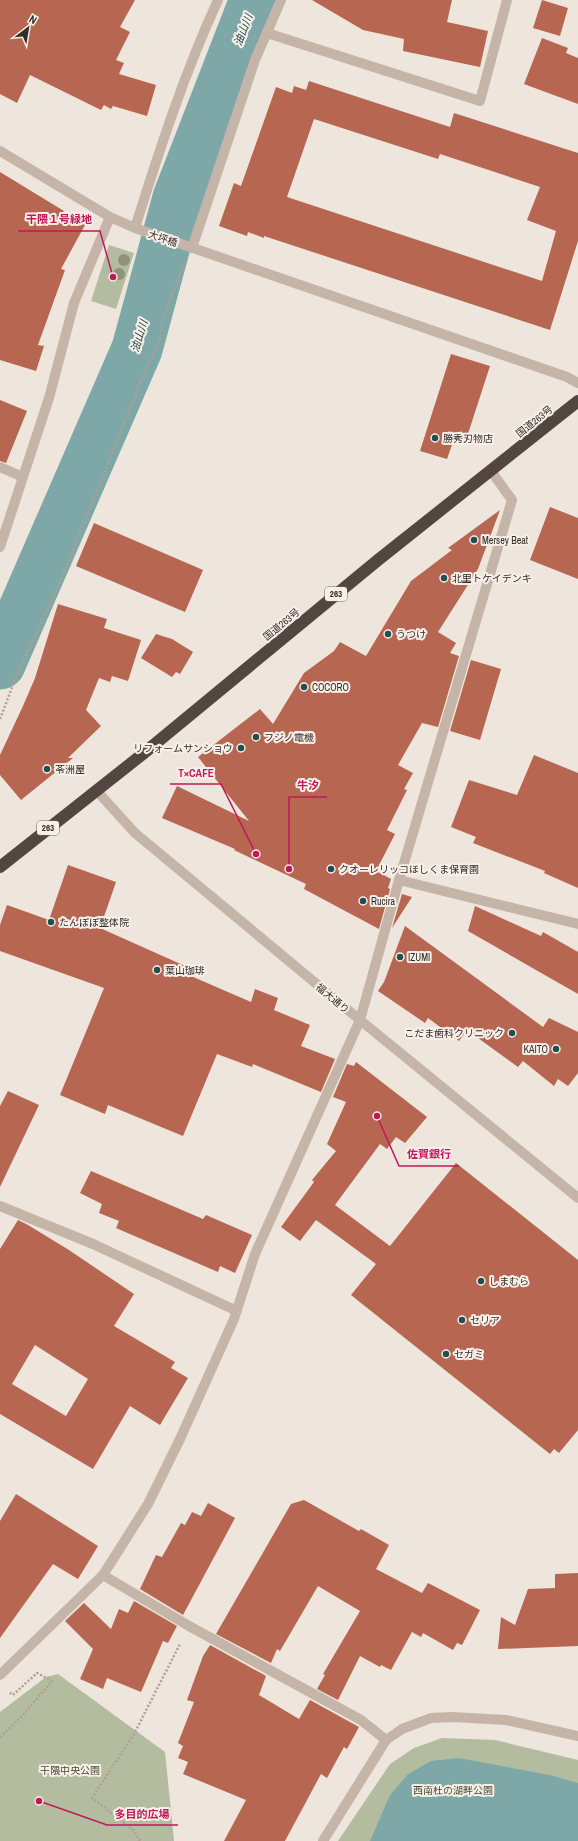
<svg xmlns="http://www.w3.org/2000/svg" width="578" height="1841" viewBox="0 0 578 1841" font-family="'Archivo Narrow','Noto Sans JP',sans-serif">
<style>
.green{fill:#b3bc9e}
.water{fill:#7ea8a8}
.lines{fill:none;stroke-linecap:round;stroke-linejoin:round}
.river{stroke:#7ea8a8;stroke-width:51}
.building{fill:#b76651;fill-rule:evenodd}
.path{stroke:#b19f94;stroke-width:2.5;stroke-dasharray:2 2;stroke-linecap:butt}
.minor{stroke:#c5b5a9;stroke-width:10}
.highway{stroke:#534540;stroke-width:12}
.tree{fill:#90927d}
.poi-dot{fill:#234e50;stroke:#f7efe8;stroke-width:1.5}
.labels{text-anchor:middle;stroke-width:4;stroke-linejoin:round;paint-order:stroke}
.shield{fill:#f7efe8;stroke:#6e6662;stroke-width:1}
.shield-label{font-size:9px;font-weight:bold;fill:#332b28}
.street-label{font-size:10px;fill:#332b28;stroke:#f7efe8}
.poi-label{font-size:10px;fill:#332b28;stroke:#f7efe8;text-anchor:start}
.park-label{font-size:10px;fill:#444e2f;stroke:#f7efe8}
.water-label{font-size:11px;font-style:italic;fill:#234e50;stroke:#f7efe8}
.leader{fill:none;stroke:#c2185b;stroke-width:1.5}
.callout-dot{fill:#c2185b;stroke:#f7efe8;stroke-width:1.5}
.callout-label{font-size:11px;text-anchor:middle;font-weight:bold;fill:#c2185b;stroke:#f7efe8;stroke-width:4;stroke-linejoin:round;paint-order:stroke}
</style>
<rect width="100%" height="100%" fill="#eee5dc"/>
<path class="green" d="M109 245 134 253 116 309 91 301Z
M58 1674 165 1752 174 1841H0V1712L46 1677Z
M442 1738 495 1740 578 1760V1841H338L390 1764 414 1748Z"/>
<path class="water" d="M459 1758 550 1775 578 1783V1841H370L390 1795 408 1774 431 1761Z"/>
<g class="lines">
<path class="river" d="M0 664 137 349 178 198 255 0"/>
</g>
<path class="building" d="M0 0H135L120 27 130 32 116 60 124 63 119 74 156 85 147 116 113 106 111 109 104 105 101 110 30 75 17 103 0 94Z
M312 0H452L447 22 488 31 480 67 403 51 404 39 363 30Z
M542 0 568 8 560 36 533 28Z
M542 38 568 48 566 53 578 58V104L524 84Z
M309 81 450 127 454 113 578 153V241L550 330 264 236V238L248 232 247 236 219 226 234 183 241 186 276 87 292 93 294 86 306 90ZM314 119 438 159 440 154 540 187 527 220 556 231 542 281 287 197Z
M0 172 64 211 62 213 85 225 61 269 65 270 38 345 44 346 36 371 0 360Z
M451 354 490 366 465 443 454 439 447 459 420 451Z
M0 400 27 411 6 463 0 461Z
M550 507 578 518V579L530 560Z
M500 510 478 569 438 632 456 643 450 653 459 656 438 727 422 723 398 765 413 773 404 789 407 790 387 830 395 834 376 871 391 879 388 888 390 889 379 929 304 889 306 884 234 850 235 849 162 818 177 786 249 821 198 757 260 709 273 724 304 673 334 651 340 642 366 656 411 581 452 550 448 548Z
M94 523 203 570 185 612 76 566Z
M58 604 107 619 104 628 141 640 128 681 112 676 110 682 99 678 86 710 101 726 68 758H73L21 800 0 775V755L23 706 35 678Z
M156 634 172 639 193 652 180 674 176 672 172 677 141 658Z
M471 660 501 669 480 740 450 731Z
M534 755 578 773V888L544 873 545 871 473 843 476 837 451 827 469 780 517 795Z
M68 865 116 882 100 928 194 970 191 976 251 1002 255 989 278 998 274 1010 310 1025 301 1046 335 1059 321 1092 253 1064 252 1067 217 1054 183 1136 108 1105 105 1114 60 1095 104 988 0 951V925L7 905 49 920Z
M402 894 412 897 392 928Z
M475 906 541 936 543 932 578 952V994L468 931Z
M405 926 543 1027 549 1018 578 1032V1073L568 1086 558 1079 554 1086 523 1061 518 1067 467 1030 459 1041 428 1018 425 1023 378 991 384 982Z
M356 1062 427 1117 405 1143 396 1137 387 1149 380 1144 335 1205 390 1246 456 1163 578 1260V1430L559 1453 554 1449 550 1454 351 1295 376 1264 316 1220 300 1241 281 1227 314 1182 312 1180 336 1151 327 1144 346 1102 333 1097 347 1064 354 1066Z
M8 1091 39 1105 0 1187V1106Z
M91 1171 203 1219 206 1215 252 1235 235 1273 220 1266 218 1272 116 1228 119 1221 99 1213 102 1204 80 1193Z
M18 1220 28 1225 69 1250 134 1294 114 1326 175 1362 171 1368 188 1378 160 1425 130 1406 93 1469 0 1414V1249ZM35 1345 88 1379 66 1416 12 1384Z
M16 1494 98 1546 78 1579 53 1564 0 1638V1521Z
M304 1500 359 1531 361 1529 389 1545 376 1569 422 1593 428 1583 480 1610 462 1645 457 1643 453 1650 423 1633 421 1637 412 1632 391 1670 381 1665 380 1667 360 1656 338 1700 317 1689 325 1675 323 1674 360 1611 318 1586 280 1651 277 1649 271 1663 216 1634 291 1504Z
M208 1503 235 1518 183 1615 140 1589 156 1555 162 1557 181 1523 185 1525 192 1512 201 1516Z
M578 1573V1646L498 1649 501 1617 515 1625 528 1589 555 1588V1574Z
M134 1601 177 1626 168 1643 163 1641 141 1692 107 1678 103 1689 80 1679 93 1649 65 1621 84 1603 111 1629 119 1609 128 1613Z
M210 1645 266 1676 259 1695 299 1719 310 1700 359 1727 347 1749 344 1747 327 1778 321 1774 285 1841H224L246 1800 183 1774 188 1762 178 1758 183 1746 178 1743 194 1702 187 1700 203 1656Z"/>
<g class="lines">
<path class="path" d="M0 719 16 677 63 575 141 381 160 339 163 321 170 299 184 265
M0 1737 23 1715 52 1681 37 1673 13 1695 9 1692
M140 1841 133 1830 92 1798 134 1734 180 1644"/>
<path class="minor" d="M267 33 480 101 507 0
M0 151 110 217 135 228 567 377 578 383
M135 228C159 151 184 74 218 0
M192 248 255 60 281 0
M0 467 23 477
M0 547 49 398 74 303 110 217
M96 790 135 833 360 1020 578 1198
M399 880 578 924
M0 1206 93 1244 237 1311
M103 1575 189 1626 361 1720 386 1740
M0 1675 103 1575 148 1504 180 1439 234 1319 255 1254 360 1020 399 880 512 500 491 471
M323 1841 386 1740 402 1729 431 1718 452 1717 506 1720 578 1736"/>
<path class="highway" d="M0 867 144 753 378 560 578 401"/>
</g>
<g class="tree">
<circle cx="124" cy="260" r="6"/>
<circle cx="119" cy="274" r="6"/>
</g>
<g class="poi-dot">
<circle cx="435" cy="438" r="4"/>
<circle cx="474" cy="540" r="4"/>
<circle cx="444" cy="578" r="4"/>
<circle cx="388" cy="634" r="4"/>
<circle cx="304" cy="687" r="4"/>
<circle cx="256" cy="737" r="4"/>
<circle cx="241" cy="748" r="4"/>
<circle cx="47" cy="769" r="4"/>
<circle cx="331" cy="869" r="4"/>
<circle cx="363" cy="901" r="4"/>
<circle cx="51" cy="922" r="4"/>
<circle cx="400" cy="957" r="4"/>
<circle cx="157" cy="970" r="4"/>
<circle cx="512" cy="1033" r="4"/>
<circle cx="556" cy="1049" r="4"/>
<circle cx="481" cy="1281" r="4"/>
<circle cx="462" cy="1320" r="4"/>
<circle cx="446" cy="1354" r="4"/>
</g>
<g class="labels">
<g class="shield">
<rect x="325" y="587" width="22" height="14" rx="3"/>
<rect x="37" y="821" width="22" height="14" rx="3"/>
</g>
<g class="shield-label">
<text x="336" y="597">263</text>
<text x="48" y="831">263</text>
</g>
<g class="street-label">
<text transform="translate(163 238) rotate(19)" y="4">大坪橋</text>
<text transform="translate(534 421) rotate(-39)" y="4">国道263号</text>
<text transform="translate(281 624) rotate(-40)" y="4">国道263号</text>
<text transform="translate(333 998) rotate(40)" y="4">福大通り</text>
</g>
<g class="poi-label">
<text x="443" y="442">勝秀刃物店</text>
<text x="482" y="544">Mersey Beat</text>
<text x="452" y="582">北里トケイデンキ</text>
<text x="396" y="638">うつけ</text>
<text x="312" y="691">COCORO</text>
<text x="264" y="741">フジノ電機</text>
<text x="233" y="752" text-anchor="end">リフォームサンショウ</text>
<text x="55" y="773">苓洲屋</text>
<text x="339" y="873">クオーレリッコほしくま保育園</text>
<text x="371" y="905">Rucira</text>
<text x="59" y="926">たんぽぽ整体院</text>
<text x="408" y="961">IZUMI</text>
<text x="165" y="974">葉山珈琲</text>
<text x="504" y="1037" text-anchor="end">こだま歯科クリニック</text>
<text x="548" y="1053" text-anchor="end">KAITO</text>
<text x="489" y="1285">しまむら</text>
<text x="470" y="1324">セリア</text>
<text x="454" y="1358">セガミ</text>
</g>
<g class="park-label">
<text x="70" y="1774">干隈中央公園</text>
<text x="453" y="1794">西南杜の湖畔公園</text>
</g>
<g class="water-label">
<text transform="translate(243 30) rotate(-69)" y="4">油山川</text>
<text transform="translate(139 336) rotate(-73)" y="4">油山川</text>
</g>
</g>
<path class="leader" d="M113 277L100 231H18M256 854L221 784H170M289 869L289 797H327M377 1116L399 1166H459M39 1801L107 1825H178"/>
<g class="callout-dot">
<circle cx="113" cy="277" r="4"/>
<circle cx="256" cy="854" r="4"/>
<circle cx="289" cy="869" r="4"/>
<circle cx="377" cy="1116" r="4"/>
<circle cx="39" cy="1801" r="4"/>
</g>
<g class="callout-label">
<text x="59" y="223">干隈１号緑地</text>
<text x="196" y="777">T×CAFE</text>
<text x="308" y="789">牛汐</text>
<text x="429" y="1158">佐賀銀行</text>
<text x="142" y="1818">多目的広場</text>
</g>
<g transform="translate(28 28) rotate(31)" stroke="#f7efe8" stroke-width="3" paint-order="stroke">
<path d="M0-3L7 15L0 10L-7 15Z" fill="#332b28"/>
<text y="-6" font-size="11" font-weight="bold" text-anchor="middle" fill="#332b28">N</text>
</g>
</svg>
